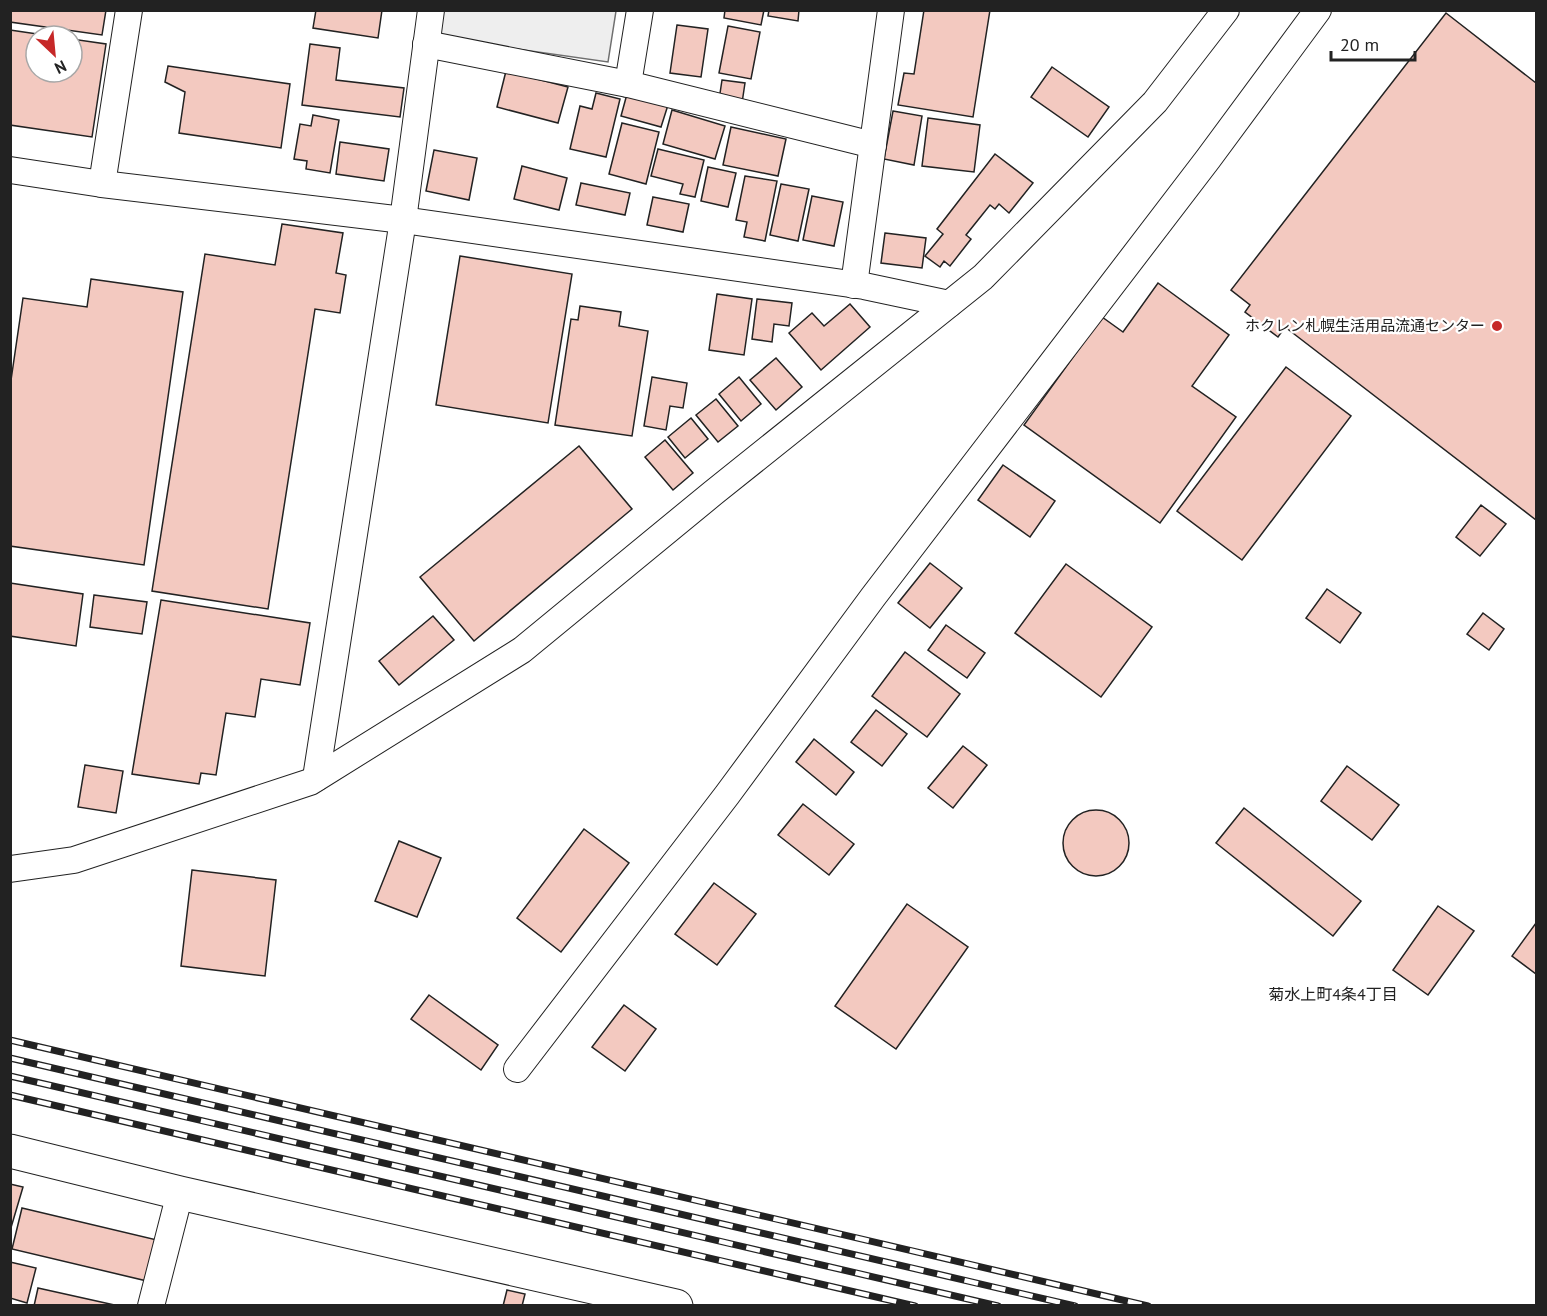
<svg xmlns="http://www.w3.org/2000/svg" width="1547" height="1316" viewBox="0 0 1547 1316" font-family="'PT Sans','Noto Sans JP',sans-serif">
  <rect width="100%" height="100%" fill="#fff"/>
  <polygon fill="#eee" stroke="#6f6f6f" stroke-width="1.5" points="443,11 616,11 608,62 439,38"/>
  <g fill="#f3c9c0" stroke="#222" stroke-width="1.5">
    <polygon points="10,10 106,10 102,35 10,22"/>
    <polygon points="316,10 382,10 378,38 313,28"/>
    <polygon points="725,10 764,10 761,25 724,18"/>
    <polygon points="769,10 799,10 798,21 768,16"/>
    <polygon points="924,10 990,10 973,117 898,105 904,73 914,74"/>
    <polygon points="1446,13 1536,83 1536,520 1285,327 1278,337 1245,312 1250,305 1231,290"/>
    <polygon points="677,25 708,29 701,77 670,73"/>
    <polygon points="728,26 760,32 751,79 719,73"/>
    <polygon points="10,30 51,36 36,36 36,72 72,72 72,39 106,44 92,137 10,125"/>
    <polygon points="310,44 340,48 336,80 404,88 400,117 302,105"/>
    <polygon points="168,66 290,84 281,148 179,133 185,92 165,82"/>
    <polygon points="1052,67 1109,107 1088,137 1031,97"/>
    <polygon points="506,71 568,87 558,123 497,107"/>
    <polygon points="722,80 745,83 742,103 719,100"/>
    <polygon points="596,93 620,99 606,157 570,149 580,106 592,109"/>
    <polygon points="627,94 668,105 661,127 621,116"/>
    <polygon points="672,110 725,126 715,159 663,144"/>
    <polygon points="893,111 922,116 914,165 884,159"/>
    <polygon points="313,115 339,120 330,173 306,169 307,161 294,159 300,124 311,126"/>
    <polygon points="928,118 980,125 974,172 922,166"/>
    <polygon points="622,123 659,132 646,184 609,174"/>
    <polygon points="731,127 786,139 778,176 723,165"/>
    <polygon points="340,142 389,149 384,181 336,174"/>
    <polygon points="658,149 704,160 695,197 680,194 683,184 651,176"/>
    <polygon points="434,150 477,158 469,200 426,191"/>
    <polygon points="995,154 1033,183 1009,213 999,204 995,209 990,205 966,235 971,239 950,266 944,261 940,267 925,256 943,234 937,229"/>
    <polygon points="522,166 567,178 559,210 514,199"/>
    <polygon points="708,167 736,173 728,207 701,201"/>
    <polygon points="745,176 777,181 765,241 744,237 747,222 736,220"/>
    <polygon points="581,183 630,193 625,215 576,205"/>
    <polygon points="781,184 809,189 798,241 770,235"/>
    <polygon points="812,196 843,202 834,246 803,240"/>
    <polygon points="653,197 689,204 683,232 647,225"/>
    <polygon points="282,224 343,233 336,273 346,275 340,313 315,309 268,609 152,591 205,254 275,265"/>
    <polygon points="885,233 926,238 922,268 881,263"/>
    <polygon points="460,256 572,274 548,423 436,405"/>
    <polygon points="91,279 183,292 144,565 10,546 10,387 23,298 87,307"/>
    <polygon points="1158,283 1229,335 1192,386 1236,417 1160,523 1024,425 1102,317 1123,332"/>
    <polygon points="717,294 752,299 744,355 709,350"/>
    <polygon points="757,299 792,303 789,326 774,324 772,342 752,339"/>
    <polygon points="850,304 870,327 821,370 789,333 812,313 824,326"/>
    <polygon points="580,306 621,312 619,326 648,331 632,436 555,425 571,319 578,320"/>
    <polygon points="776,358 802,387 776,410 750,380"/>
    <polygon points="1286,367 1351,416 1242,560 1177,511"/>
    <polygon points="652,377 687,383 683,408 670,406 666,430 644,426"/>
    <polygon points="739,377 761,404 741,421 719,394"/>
    <polygon points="716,399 738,426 718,442 696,415"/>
    <polygon points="691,418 708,439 685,458 668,437"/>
    <polygon points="665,440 693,473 673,490 645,457"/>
    <polygon points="579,446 632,509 474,641 420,577"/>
    <polygon points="1003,465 1055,501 1030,537 978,500"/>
    <polygon points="1481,505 1506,524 1480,556 1456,537"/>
    <polygon points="930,563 962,588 930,628 898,603"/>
    <polygon points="1066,564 1152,627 1101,697 1015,633"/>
    <polygon points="10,583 83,594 76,646 10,636"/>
    <polygon points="1327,589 1361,613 1340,643 1306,618"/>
    <polygon points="94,595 147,602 142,634 90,627"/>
    <polygon points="161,600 310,623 300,685 261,679 255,717 226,713 216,775 201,773 199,784 132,774"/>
    <polygon points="1483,613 1504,629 1489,650 1467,634"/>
    <polygon points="433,616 454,640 399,685 379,661"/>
    <polygon points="946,625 985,653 967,678 928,650"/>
    <polygon points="905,652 960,694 927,737 872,696"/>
    <polygon points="876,710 907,734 882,766 851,742"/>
    <polygon points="814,739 854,772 836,795 796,762"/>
    <polygon points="963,746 987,765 953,808 928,788"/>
    <polygon points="85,765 123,771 116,813 78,807"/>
    <polygon points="1347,766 1399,805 1372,840 1321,801"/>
    <polygon points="803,804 854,844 829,875 778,835"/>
    <polygon points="1244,808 1361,901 1333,936 1216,843"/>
    <circle cx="1096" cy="843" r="33"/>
    <polygon points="584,829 629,863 561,952 517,918"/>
    <polygon points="399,841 441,858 417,917 375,901"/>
    <polygon points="192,870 276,880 265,976 181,966"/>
    <polygon points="714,883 756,914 717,965 675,934"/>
    <polygon points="907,904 968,947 896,1049 835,1006"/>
    <polygon points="1438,906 1474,931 1428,995 1393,970"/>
    <polygon points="1536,923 1536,974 1512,956"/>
    <polygon points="429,995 498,1045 481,1070 411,1019"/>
    <polygon points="624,1005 656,1029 625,1071 592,1047"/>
    <polygon points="10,1184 23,1187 10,1231"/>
    <polygon points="22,1208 157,1240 147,1281 12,1249"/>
    <polygon points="10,1262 36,1268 27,1303 10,1298"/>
    <polygon points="38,1288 119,1306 34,1306"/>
    <polygon points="507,1290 525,1294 522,1306 503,1306"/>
  </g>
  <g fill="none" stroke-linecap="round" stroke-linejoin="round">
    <defs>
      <g id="street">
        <polyline points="426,44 628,84 873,145"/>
        <polyline points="628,84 640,10"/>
        <polyline points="10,170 102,184 403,220 864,286 949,304"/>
        <polyline points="102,184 129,10"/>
        <polyline points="854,285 891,10"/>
        <polyline points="316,778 403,220 431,10"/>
        <polyline points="10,869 74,860 310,782 522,650 713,493 983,277 1155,102 1226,10"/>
        <polyline points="517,1069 727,795 873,597 1208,159 1318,10"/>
        <polyline points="151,1306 180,1193"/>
      </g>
      <polyline id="secondary" points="10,1151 180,1193 676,1306"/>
    </defs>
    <use href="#street" stroke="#222" stroke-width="28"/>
    <use href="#secondary" stroke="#222" stroke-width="35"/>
    <use href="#street" stroke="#fff" stroke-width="26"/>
    <use href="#secondary" stroke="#fff" stroke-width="33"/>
    <defs>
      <g id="rail">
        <polyline points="10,1040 1148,1306"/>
        <polyline points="10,1058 1075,1306"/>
        <polyline points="10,1076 998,1306"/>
        <polyline points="10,1095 915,1306"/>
      </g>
    </defs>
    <use href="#rail" stroke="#222" stroke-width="7"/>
    <use href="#rail" stroke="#fff" stroke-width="4.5" stroke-dasharray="14" stroke-linecap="butt"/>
  </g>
  <circle fill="#c62828" stroke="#fff" stroke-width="2" cx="1497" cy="326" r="6"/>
  <g text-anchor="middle" stroke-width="4.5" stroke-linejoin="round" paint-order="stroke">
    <g font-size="15" fill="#222" stroke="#fff" text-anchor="end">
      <text x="1485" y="331">ホクレン札幌生活用品流通センター</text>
    </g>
    <g font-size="16" fill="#222" stroke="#fff">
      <text x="1333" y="1000">菊水上町4条4丁目</text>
    </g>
  </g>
  <rect width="1547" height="1316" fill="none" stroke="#222222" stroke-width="24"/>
  <g transform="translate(54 54) rotate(154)"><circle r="28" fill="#ffffff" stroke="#a7a7a7" stroke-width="1.5"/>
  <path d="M0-4.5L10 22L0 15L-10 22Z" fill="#c62828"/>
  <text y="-9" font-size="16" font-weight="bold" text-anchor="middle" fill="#222222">N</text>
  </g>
  <path d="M1331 51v9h84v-9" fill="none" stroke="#222222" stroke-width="3"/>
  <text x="1340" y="51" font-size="18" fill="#222222" stroke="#ffffff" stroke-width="4.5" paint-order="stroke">20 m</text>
</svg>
